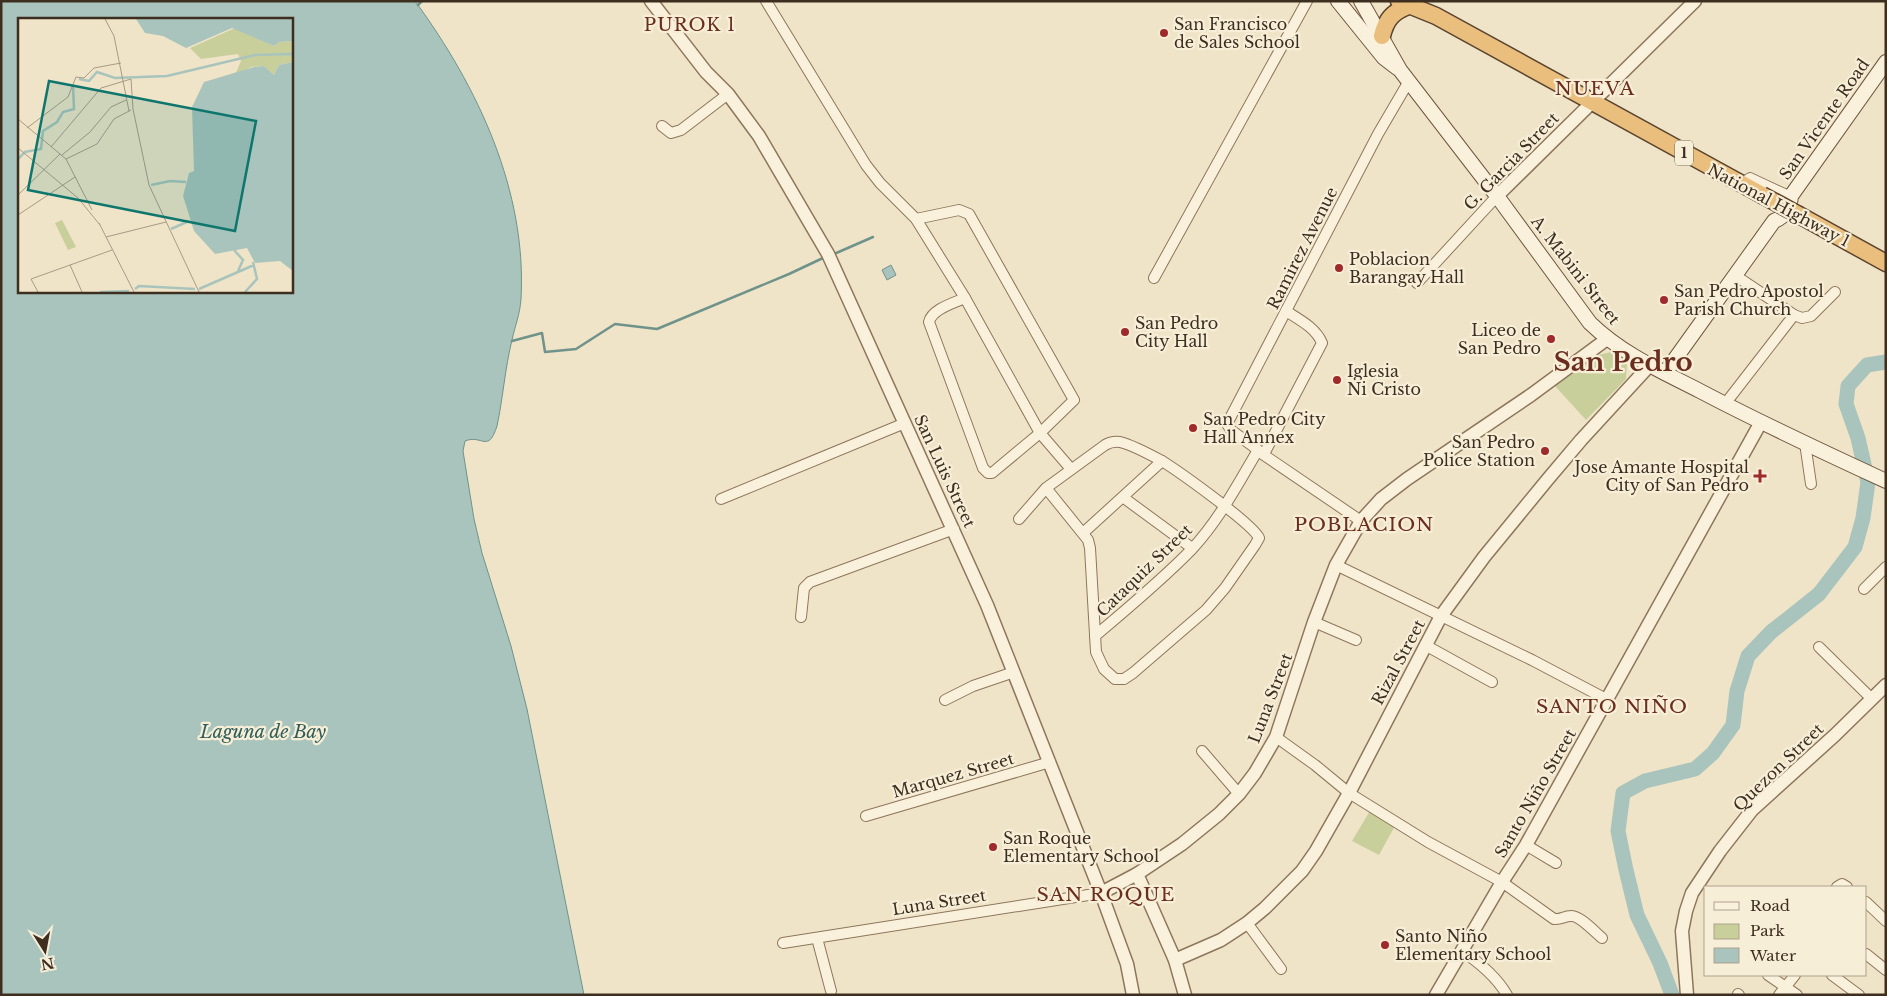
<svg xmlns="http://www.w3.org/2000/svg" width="1887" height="996" viewBox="0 0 1887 996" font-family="'Libre Baskerville',serif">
  <rect width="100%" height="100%" fill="#f0e4c8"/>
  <g fill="#c9cf9b">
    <polygon points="1611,352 1620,357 1627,365 1626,379 1586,420 1555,386 1598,355"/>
    <polygon points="1371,809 1396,824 1379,855 1352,841"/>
  </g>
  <g fill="#a9c4bc" stroke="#6f938a" fill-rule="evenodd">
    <path d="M1 1H415C478 87 527 191 521 299 520 314 515 326 512 340 505 368 503 398 497 426 488 454 482 434 465 441L463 451 474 519 482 553 511 646 527 709 584 995H1ZM19 19H291V291H19Z"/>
    <polygon points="891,265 896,275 887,280 882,270"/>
  </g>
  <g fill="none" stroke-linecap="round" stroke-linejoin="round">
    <g stroke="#6f938a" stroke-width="2.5">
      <polyline points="418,5 422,1"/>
      <polyline points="834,254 873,237"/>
      <polyline points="512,341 542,333 545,352 576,349 615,324 657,329 789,274 823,258"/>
    </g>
    <polyline stroke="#a9c4bc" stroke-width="15" points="1672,995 1660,963 1637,915 1626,870 1618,831 1623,793 1645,781 1695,769 1713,753 1733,725 1737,691 1748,656 1771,632 1819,594 1855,547 1863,518 1868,482 1858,438 1846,404 1848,386 1867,365 1886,362"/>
    <defs>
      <polyline id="pedestrian" points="1740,183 1750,177 1791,196"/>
      <g id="minor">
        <polyline points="766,1 866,165 880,183 916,219 965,298 1040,433 1071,469"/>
        <polyline points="662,126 671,133 681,130 728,94"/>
        <path d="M916 219 959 210 969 214 1074 400 1040 433 992 473H988L983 468 929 322C932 309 954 303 965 298"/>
        <polyline points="1736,276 1794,315 1802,318 1811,316 1835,292"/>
        <polyline points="1154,278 1307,1"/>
        <polyline points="1417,283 1497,196"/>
        <polyline points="1725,404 1794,315"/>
        <polyline points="1805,443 1811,484"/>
        <polyline points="1258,451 1361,521"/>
        <path d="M1264 454 1322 343C1316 328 1300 320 1286 311"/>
        <polyline points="1124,498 1192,548"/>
        <polyline points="721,499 905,423"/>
        <path d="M1019 519 1046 488 1105 445C1110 442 1114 441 1120 442 1132 445 1151 455 1162 461 1178 471 1253 524 1259 538L1255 545 1225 588 1206 610 1133 673 1124 679H1115L1104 669 1096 652 1090 548 1088 540 1046 488"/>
        <polyline points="1083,533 1162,461"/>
        <polyline points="1336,565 1532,660 1608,700"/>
        <polyline points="1864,589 1886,567"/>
        <polyline points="801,617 804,588 810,582 954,529"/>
        <polyline points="1314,622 1356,640"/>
        <path d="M1095 636C1128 608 1162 580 1192 549 1219 520 1238 484 1258 450L1231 430 1227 424 1378 134 1409 81"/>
        <polyline points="1425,645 1492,682"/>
        <polyline points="1819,647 1872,699"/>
        <polyline points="945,700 973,686 1014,672"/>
        <path d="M1276 737 1315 765 1349 793 1428 842 1502 882 1554 919C1561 920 1564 916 1571 916 1579 915 1595 932 1602 938"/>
        <polyline points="1202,751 1239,794"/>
        <polyline points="866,816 1050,762"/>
        <polyline points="1526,845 1556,863"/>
        <polyline points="1837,887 1842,884 1847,887"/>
        <polyline points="1866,902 1886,921"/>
        <polyline points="1247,923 1281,969"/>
        <polyline points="817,938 831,991"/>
        <polyline points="783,943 1101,893"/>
        <path d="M1462 951C1480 963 1496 976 1507 995"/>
        <polyline points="1866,954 1886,970"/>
        <polyline points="1768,975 1797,995"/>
        <polyline points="1832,975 1859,995"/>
        <polyline points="1738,994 1739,995"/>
        <polyline points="1779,995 1795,975"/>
      </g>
      <g id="tertiary">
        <polyline points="651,1 706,72 728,94 759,136 828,254 987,605 1101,893 1127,964 1133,995"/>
        <polyline points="1497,196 1695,1"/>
        <polyline points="1137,874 1175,960 1185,995"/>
        <polyline points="1101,893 1137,874 1182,844 1219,814 1239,794 1255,773 1276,737 1314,622 1336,565 1361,521 1381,499 1407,479 1531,395 1607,339"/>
        <polyline points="1175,960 1221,940 1247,923 1265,908 1302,871 1316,851 1349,793 1441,616 1484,557 1548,479 1581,440 1650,365"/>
        <polyline points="1436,995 1502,882 1526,845 1761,422"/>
        <polyline points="1687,995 1682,931 1686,911 1692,893 1720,851 1752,810 1835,735 1886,685"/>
      </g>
      <g id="secondary">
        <polyline points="1338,1 1384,58 1397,68"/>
        <path d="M1361 1 1400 70 1497 196 1590 323C1622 354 1661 371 1700 391 1761 423 1823 452 1886 481"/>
        <path d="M1665 373 1774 221C1786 216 1790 208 1791 196L1886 62"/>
      </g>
      <g id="trunk">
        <polyline points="1399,1 1436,16 1762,195"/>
        <path d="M1382 36C1386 19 1393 12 1408 6"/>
        <polyline points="1799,215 1886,263"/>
      </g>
    </defs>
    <use href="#pedestrian" stroke="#8d765c" stroke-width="10"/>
    <use href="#minor" stroke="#8d765c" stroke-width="12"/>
    <use href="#tertiary" stroke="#8d765c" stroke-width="15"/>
    <use href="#secondary" stroke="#6f573f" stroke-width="16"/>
    <use href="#trunk" stroke="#5b4430" stroke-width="19"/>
    <use href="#pedestrian" stroke="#faf1dc" stroke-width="8"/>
    <use href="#minor" stroke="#faf1dc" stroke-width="10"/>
    <use href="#tertiary" stroke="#faf1dc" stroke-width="12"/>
    <use href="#secondary" stroke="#faf1dc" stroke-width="14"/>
    <use href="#trunk" stroke="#eabe7c" stroke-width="16"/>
    <defs>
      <polyline id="trunk-bridge" points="1762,195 1799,215"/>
    </defs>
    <use href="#trunk-bridge" stroke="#5b4430" stroke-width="19" stroke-linecap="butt"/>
    <use href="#trunk-bridge" stroke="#eabe7c" stroke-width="16"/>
  </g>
  <g fill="#9e2a2b" stroke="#f7eed8" stroke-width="2">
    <circle cx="1164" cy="33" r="5"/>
    <circle cx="1339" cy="268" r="5"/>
    <circle cx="1664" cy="300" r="5"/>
    <circle cx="1125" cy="332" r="5"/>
    <circle cx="1551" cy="339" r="5"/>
    <circle cx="1337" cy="380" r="5"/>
    <circle cx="1193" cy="428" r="5"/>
    <circle cx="1545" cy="451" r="5"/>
    <path d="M1757.5 468.5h5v5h5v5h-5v5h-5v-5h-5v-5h5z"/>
    <circle cx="993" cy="847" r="5"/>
    <circle cx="1385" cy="945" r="5"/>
  </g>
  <g text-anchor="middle" stroke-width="4.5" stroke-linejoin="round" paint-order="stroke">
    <rect fill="#f7eed8" stroke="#756857" stroke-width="1" x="1675" y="140.5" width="18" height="25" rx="4"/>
    <g font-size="15" font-weight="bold" fill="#3d2e20">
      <text x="1684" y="158">1</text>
    </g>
    <g font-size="16" fill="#3d2e20" stroke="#f7eed8" text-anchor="start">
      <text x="1174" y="30">San Francisco<tspan x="1174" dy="18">de Sales School</tspan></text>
      <text x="1349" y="265">Poblacion<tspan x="1349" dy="18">Barangay Hall</tspan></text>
      <text x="1674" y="297">San Pedro Apostol<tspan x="1674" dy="18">Parish Church</tspan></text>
      <text x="1135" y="329">San Pedro<tspan x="1135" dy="18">City Hall</tspan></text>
      <text x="1541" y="336" text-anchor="end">Liceo de<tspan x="1541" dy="18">San Pedro</tspan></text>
      <text x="1347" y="377">Iglesia<tspan x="1347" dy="18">Ni Cristo</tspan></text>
      <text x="1203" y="425">San Pedro City<tspan x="1203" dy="18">Hall Annex</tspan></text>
      <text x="1535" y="448" text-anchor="end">San Pedro<tspan x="1535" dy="18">Police Station</tspan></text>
      <text x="1749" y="473" text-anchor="end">Jose Amante Hospital<tspan x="1749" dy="18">City of San Pedro</tspan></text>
      <text x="1003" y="844">San Roque<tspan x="1003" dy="18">Elementary School</tspan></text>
      <text x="1395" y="942">Santo Niño<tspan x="1395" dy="18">Elementary School</tspan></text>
    </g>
    <g font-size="16" fill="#3d2e20" stroke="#f7eed8">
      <text transform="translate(1824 119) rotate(-55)" y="6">San Vicente Road</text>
      <text transform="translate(1511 161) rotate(-46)" y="6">G. Garcia Street</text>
      <text transform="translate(1779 205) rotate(28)" y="6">National Highway 1</text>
      <text transform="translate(1302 248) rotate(-63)" y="6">Ramirez Avenue</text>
      <text transform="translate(1576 270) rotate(52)" y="6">A. Mabini Street</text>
      <text transform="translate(945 471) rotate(65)" y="6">San Luis Street</text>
      <text transform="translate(1144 570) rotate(-44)" y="6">Cataquiz Street</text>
      <text transform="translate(1398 662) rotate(-62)" y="6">Rizal Street</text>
      <text transform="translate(1270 698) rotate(-69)" y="6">Luna Street</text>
      <text transform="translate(1778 767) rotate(-44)" y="6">Quezon Street</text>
      <text transform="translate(953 775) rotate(-16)" y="6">Marquez Street</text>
      <text transform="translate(1535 793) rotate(-60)" y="6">Santo Niño Street</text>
      <text transform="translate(939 902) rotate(-9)" y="6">Luna Street</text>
    </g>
    <g font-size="18" letter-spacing="1" fill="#6b2e1e" stroke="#f7eed8">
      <text x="690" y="31">PUROK 1</text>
    </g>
    <g font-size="18" font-style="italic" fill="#2f5d5a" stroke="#f7eed8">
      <text x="263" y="738">Laguna de Bay</text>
    </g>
    <g font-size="19" letter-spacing="1" fill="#6b2e1e" stroke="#f7eed8">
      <text x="1595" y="95">NUEVA</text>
      <text x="1364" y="531">POBLACION</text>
      <text x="1612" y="713">SANTO NIÑO</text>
      <text x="1106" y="901">SAN ROQUE</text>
    </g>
    <g font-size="26" font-weight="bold" fill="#6b2e1e" stroke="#f7eed8">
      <text x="1623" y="371">San Pedro</text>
    </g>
  </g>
  <g transform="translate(18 18)">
    <rect width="275" height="275" fill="#f0e4c8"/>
    <path d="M217 10 256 28 261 24 275 23V44L261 47 256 57 246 48 233 49 217 57 223 43 220 36 183 41 172 30ZM44 202 58 229 50 232 37 205Z" fill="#c9cf9b"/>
    <path d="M118 1H275V23L261 24 256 28 214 10 168 30 145 18 127 15ZM275 44V253L262 243 237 245 229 230 197 236 176 213 165 178 171 155 176 153 174 89 186 64 236 49 246 48 256 57 261 47Z" fill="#a9c4bc"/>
    <path fill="none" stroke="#a9c4bc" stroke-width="2.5" d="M61 61 71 63 79 54 97 60 149 58 237 37 275 36M0 141 7 134 23 131 25 113 39 104 45 94 56 91 55 67M133 167 152 163 168 164M153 211 171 203M216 232 225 242 220 253M117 271 121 268 177 271M181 271 236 247M82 274 111 273M227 274 239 261 235 244"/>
    <path fill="none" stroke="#a89b85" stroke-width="1" d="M87 1 96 18 111 93M0 101 48 141 74 192M9 110 50 79 58 59 66 60 76 50 103 45M33 129 83 70 113 61 115 91 131 167 181 274M0 130 60 180 82 207M44 137 72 114 93 89 108 82M48 141 79 126 96 101 113 92M0 177 42 136M0 197 57 159M81 205 116 274M88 219 148 204M52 247 64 274M20 274 13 261 94 232"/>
    <path fill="#0f766e" fill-opacity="0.15" stroke="#0f766e" stroke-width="2.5" d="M31 63 238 103 217 213 10 172Z"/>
    <rect width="275" height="275" fill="none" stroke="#3d2e20" stroke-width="2.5"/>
  </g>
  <rect width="1887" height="996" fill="none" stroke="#3d2e20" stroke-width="5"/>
  <rect x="1704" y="886" width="162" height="90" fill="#f7eed8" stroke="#ada18e"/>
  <rect x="1714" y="902" width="25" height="8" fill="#faf1dc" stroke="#ada18e"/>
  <text x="1750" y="911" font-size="15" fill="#3d2e20">Road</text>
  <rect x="1714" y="924" width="25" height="15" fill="#c9cf9b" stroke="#ada18e"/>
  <text x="1750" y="936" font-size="15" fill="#3d2e20">Park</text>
  <rect x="1714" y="948" width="25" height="15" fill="#a9c4bc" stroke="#ada18e"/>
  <text x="1750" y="961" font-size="15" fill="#3d2e20">Water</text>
  <g transform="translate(45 951) rotate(169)" stroke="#f7eed8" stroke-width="4" paint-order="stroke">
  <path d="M0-4L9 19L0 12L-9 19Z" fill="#3d2e20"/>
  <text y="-8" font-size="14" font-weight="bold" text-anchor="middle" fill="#3d2e20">N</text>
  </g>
</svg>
